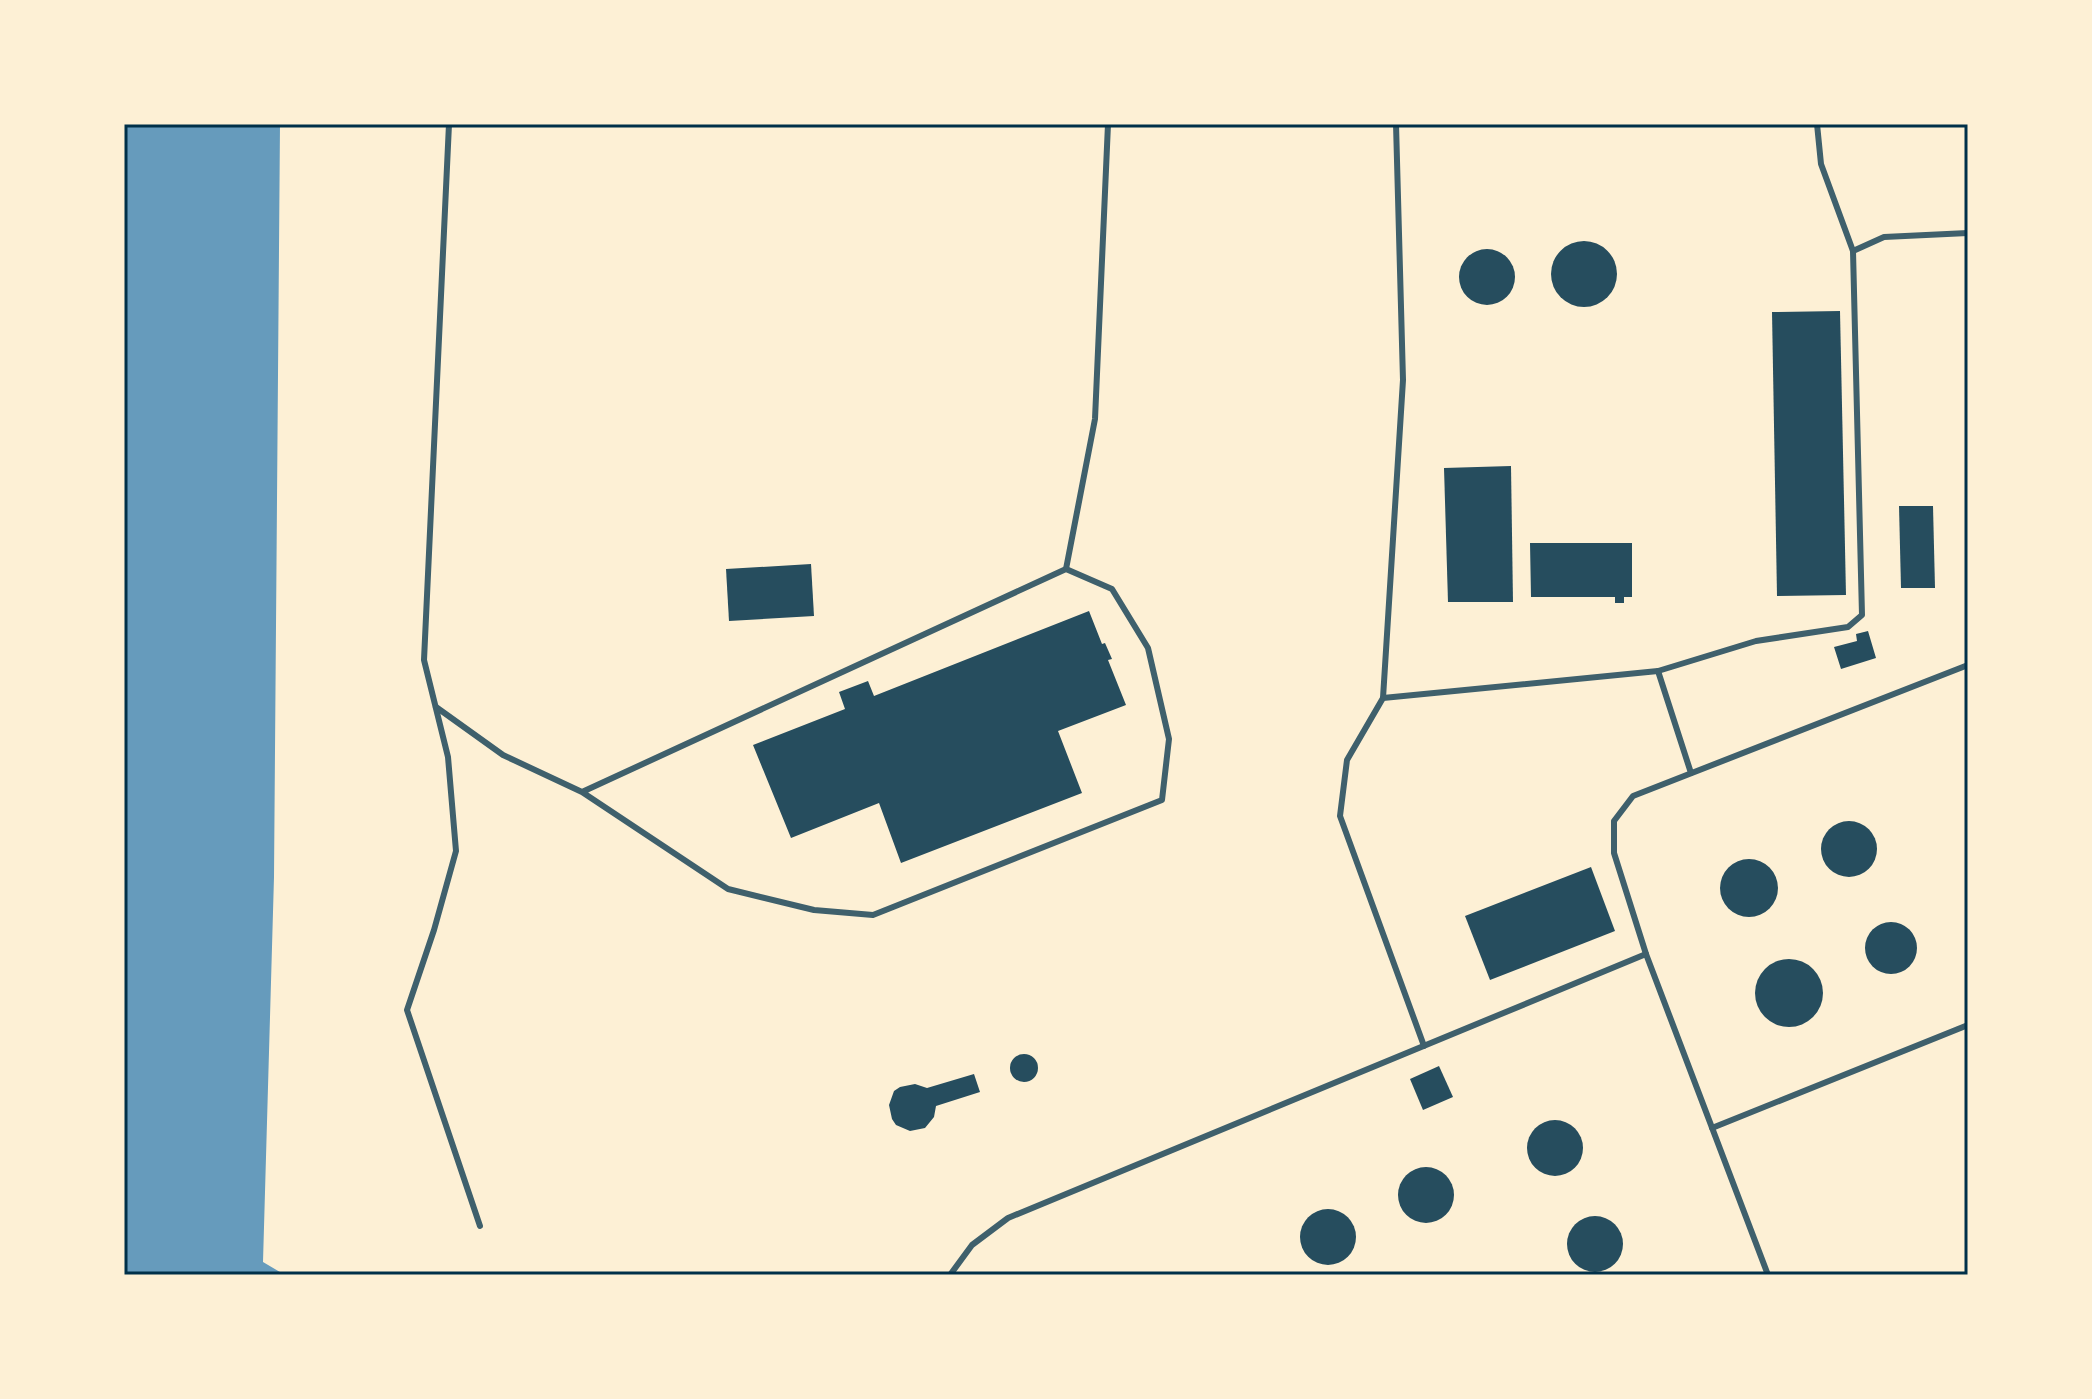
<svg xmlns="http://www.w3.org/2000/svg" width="2092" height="1399" viewBox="0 0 2092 1399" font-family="'Exo 2',sans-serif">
  <rect width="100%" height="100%" fill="#fdf0d5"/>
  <polygon fill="#669bbc" points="124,124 280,124 274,877 263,1262 285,1275 124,1275"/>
  <g fill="#264d5e">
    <circle cx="1584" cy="274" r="33"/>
    <circle cx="1487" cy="277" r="28"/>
    <polygon points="1840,311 1846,595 1777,596 1772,312"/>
    <polygon points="1511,466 1513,602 1448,602 1444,468"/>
    <polygon points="1899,506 1933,506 1935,588 1901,588"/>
    <polygon points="1530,543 1632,543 1632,597 1624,597 1624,603 1615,603 1615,597 1531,597"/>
    <polygon points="811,564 814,616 729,621 726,569"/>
    <polygon points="1089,611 1102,644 1105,643 1112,659 1108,660 1126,705 1058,731 1082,793 901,863 879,803 791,838 753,745 845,709 839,692 868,681 874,696"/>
    <polygon points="1868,631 1876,658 1841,669 1834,647 1857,641 1856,634"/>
    <circle cx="1849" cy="849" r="28"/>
    <circle cx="1749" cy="888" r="29"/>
    <polygon points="1591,867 1615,931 1490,980 1465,916"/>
    <circle cx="1891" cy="948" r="26"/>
    <circle cx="1789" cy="993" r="34"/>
    <circle cx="1024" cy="1068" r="14"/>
    <polygon points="1439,1066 1453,1097 1423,1110 1410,1079"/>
    <polygon points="974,1074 980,1092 936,1106 934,1117 925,1128 910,1131 896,1125 892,1119 889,1105 894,1091 900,1087 915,1084 927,1088"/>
    <circle cx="1555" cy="1148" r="28"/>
    <circle cx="1426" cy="1195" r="28"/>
    <circle cx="1328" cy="1237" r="28"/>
    <circle cx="1595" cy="1244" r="28"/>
  </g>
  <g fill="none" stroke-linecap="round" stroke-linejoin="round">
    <g stroke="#3f606c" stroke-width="6">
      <polyline points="449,124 424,660 448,757 456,851 434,930 407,1010 480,1226"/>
      <polyline points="1853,251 1884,237 1968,233"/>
      <polyline points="1066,569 1095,419 1108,124"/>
      <polyline points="1658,671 1756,641 1848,627 1862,615 1853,251 1821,164 1817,124"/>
      <polyline points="1383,698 1403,380 1396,124"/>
      <polyline points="436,707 503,755 582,792 1066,569 1112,589 1148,648 1169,739 1162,800 873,915 814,910 728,889 582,792"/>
      <polyline points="1646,954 1614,853 1614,821 1633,796 1968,665"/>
      <polyline points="1424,1046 1340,816 1347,760 1383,698 1658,671 1691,773"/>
      <polyline points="1712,1128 1968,1025"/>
      <polyline points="950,1275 972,1245 1008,1218 1646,954 1768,1275"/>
    </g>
  </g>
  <rect width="2092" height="1399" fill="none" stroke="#fdf0d5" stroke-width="252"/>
  <rect x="126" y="126" width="1840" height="1147" fill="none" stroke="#003049" stroke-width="3"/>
</svg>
